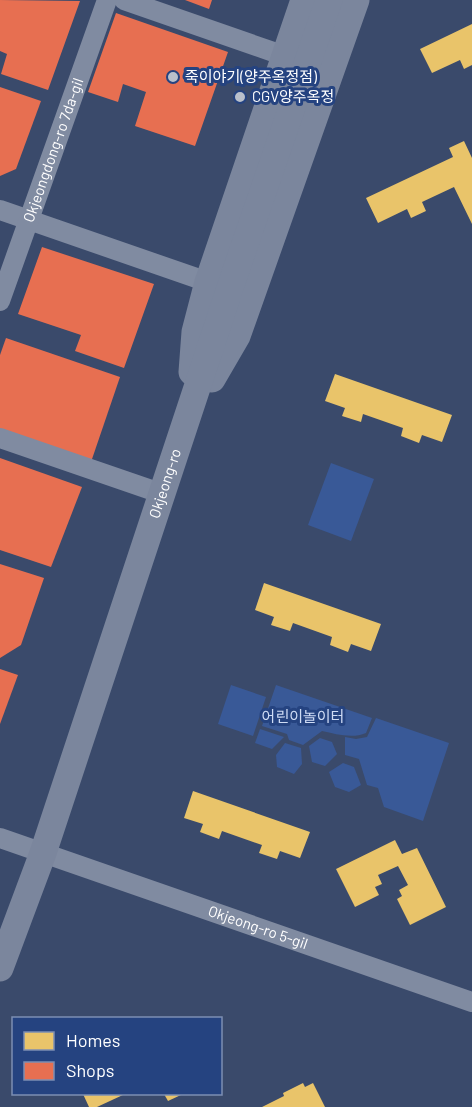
<svg xmlns="http://www.w3.org/2000/svg" width="472" height="1107" viewBox="0 0 472 1107" font-family="Barlow,'Noto Sans KR',sans-serif">
  <rect width="100%" height="100%" fill="#3a4a6b"/>
  <g fill="#395997">
    <polygon points="331,463 374,479 351,541 308,525"/>
    <polygon points="231,685 266,697 253,736 218,724"/>
    <path d="M276 685 372 718 366 733C352 739 336 734 322 731L303 745 289 740 287 734 262 726Z"/>
    <polygon points="376,718 449,743 423,821 384,807 378,788 367,785 359,759 345,755 345,737 356,739 367,737"/>
    <polygon points="260,729 284,737 272,749 255,743"/>
    <polygon points="320,738 332,742 337,754 325,766 312,762 309,746"/>
    <polygon points="285,743 301,748 302,764 294,774 277,767 276,755"/>
    <polygon points="343,763 354,767 361,785 349,792 335,787 329,772"/>
  </g>
  <g fill="#e9c46a">
    <polygon points="472,24 472,65 464,69 460,60 432,73 420,49"/>
    <polygon points="464,141 472,158 472,224 454,187 422,202 426,211 411,218 407,209 378,223 366,198 453,157 449,148"/>
    <polygon points="335,374 452,415 442,442 422,435 419,443 401,436 403,428 363,414 361,422 342,416 345,408 325,401"/>
    <polygon points="264,583 381,624 371,651 351,644 348,652 330,645 332,637 293,623 290,631 271,625 274,617 255,610"/>
    <polygon points="193,791 310,832 300,858 280,851 277,859 259,853 262,845 222,831 219,839 200,832 203,824 184,818"/>
    <polygon points="395,840 402,854 417,848 446,907 410,925 397,899 402,896 399,890 408,885 398,866 378,875 382,884 375,887 379,895 355,907 336,869"/>
    <polygon points="303,1083 305,1087 313,1083 325,1107 262,1107 284,1096 283,1093"/>
    <polygon points="83,1094 125,1094 97,1107 89,1107"/>
    <polygon points="164,1094 183,1094 168,1101"/>
  </g>
  <g fill="#e76f51">
    <polygon points="0,0 80,1 48,90 1,74 7,54 0,51"/>
    <polygon points="185,0 212,0 209,9"/>
    <polygon points="116,13 228,52 195,146 135,126 146,92 123,84 118,102 88,92"/>
    <polygon points="0,87 41,101 16,169 0,176"/>
    <polygon points="42,247 154,284 124,368 75,351 81,335 18,314"/>
    <polygon points="6,338 120,377 91,462 0,432 0,355"/>
    <polygon points="0,458 82,487 51,567 0,550"/>
    <polygon points="0,564 44,578 21,645 0,658"/>
    <polygon points="0,669 18,675 0,724"/>
  </g>
  <g fill="none" stroke-linecap="round" stroke-linejoin="round">
    <g stroke="#808ba1" stroke-width="20">
      <polyline points="124,0 285,56"/>
      <polyline points="0,210 208,282"/>
      <path id="s1" d="M0 301 107 0"/>
      <polyline points="0,438 163,494"/>
      <path id="s2" d="M0 838 472 1002"/>
    </g>
    <g stroke="#7b869d" stroke-width="27">
      <polyline points="192,372 195,332 208,282 304,0"/>
      <polyline points="212,379 237,336 356,0"/>
      <path id="s3" d="M0 968 43 853 235 273 329 0"/>
    </g>
  </g>
  <g fill="#bac0cb" stroke="#254380" stroke-width="2">
    <circle cx="173" cy="77" r="6"/>
    <circle cx="240" cy="97" r="6"/>
  </g>
  <g text-anchor="middle" stroke-width="6" stroke-linejoin="round" paint-order="stroke">
    <g font-size="15" fill="#fff" stroke="#254380" text-anchor="start">
      <text x="185" y="82">죽이야기(양주옥정점)</text>
      <text x="252" y="102">CGV양주옥정</text>
    </g>
    <g font-size="15" fill="#fff" stroke="#254380">
      <text dy="5" stroke="none"><textPath href="#s1" startOffset="160">Okjeongdong-ro 7da-gil</textPath></text>
      <text dy="5" stroke="none"><textPath href="#s3" startOffset="512">Okjeong-ro</textPath></text>
      <text dy="5" stroke="none"><textPath href="#s2" startOffset="273">Okjeong-ro 5-gil</textPath></text>
    </g>
    <g font-size="15" fill="#cfdcf5" stroke="#254380">
      <text x="303" y="722">어린이놀이터</text>
    </g>
  </g>
  <rect x="12" y="1017" width="210" height="78" fill="#254380" stroke="#7c8eb3" stroke-width="1.5"/>
  <rect x="24" y="1032" width="30" height="18" fill="#e9c46a" stroke="#7c8eb3" stroke-width="1.5"/>
  <text x="66" y="1047" font-size="18" fill="#ffffff">Homes</text>
  <rect x="24" y="1062" width="30" height="18" fill="#e76f51" stroke="#7c8eb3" stroke-width="1.5"/>
  <text x="66" y="1077" font-size="18" fill="#ffffff">Shops</text>
</svg>
